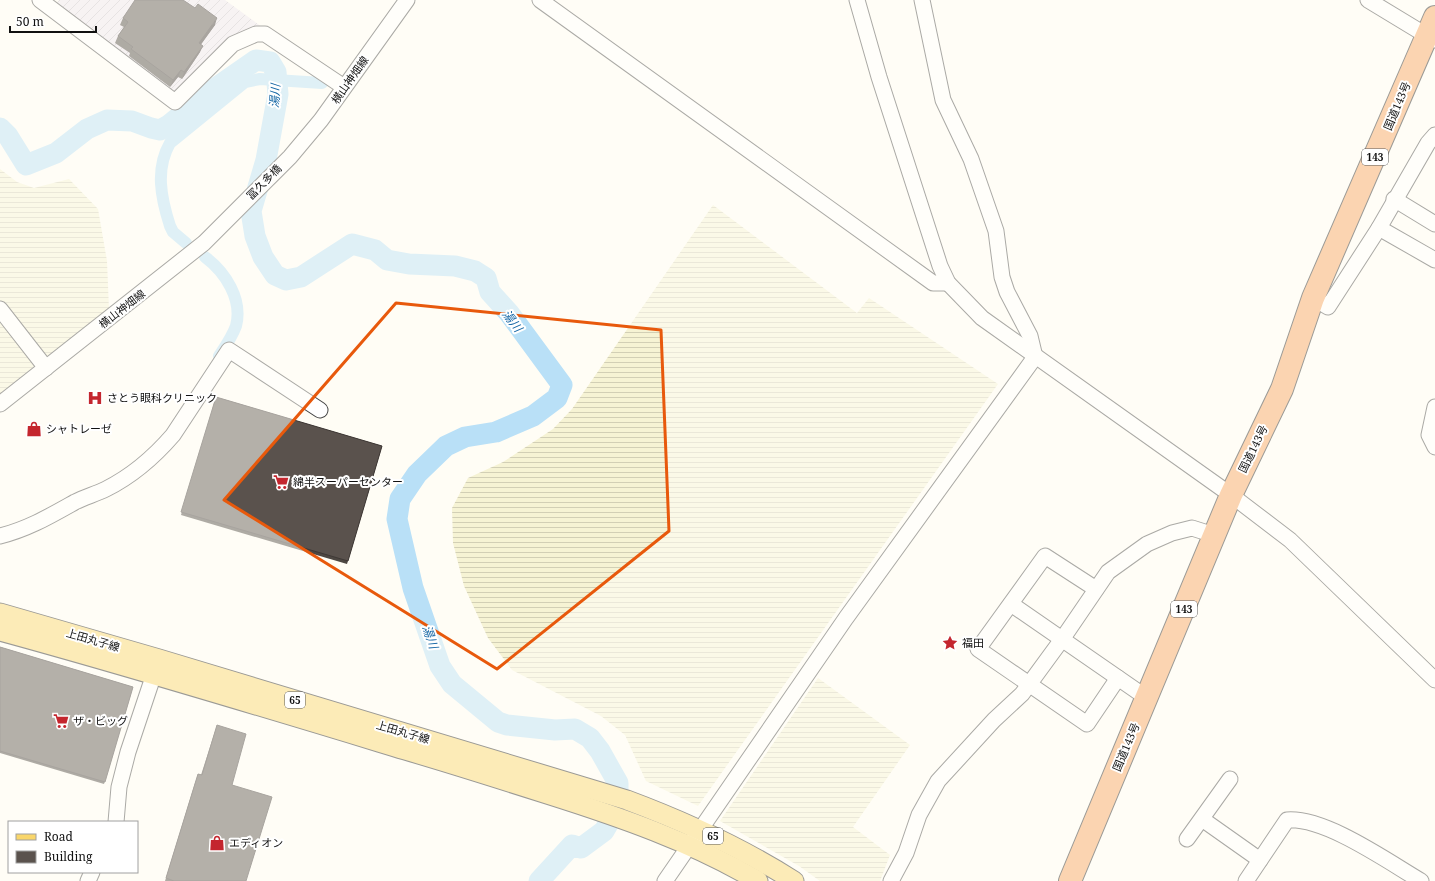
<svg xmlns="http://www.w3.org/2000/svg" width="1435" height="881" viewBox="0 0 1435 881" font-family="'Noto Serif','Noto Sans JP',serif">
  <defs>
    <pattern id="industrial-furrows" width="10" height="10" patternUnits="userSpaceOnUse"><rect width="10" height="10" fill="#eee6ef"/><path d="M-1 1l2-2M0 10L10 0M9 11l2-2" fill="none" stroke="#cbc4cc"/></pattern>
    <pattern id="farmland-rules" width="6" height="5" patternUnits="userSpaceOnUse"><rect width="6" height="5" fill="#f6f3d4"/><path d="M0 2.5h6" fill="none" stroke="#d2cfb5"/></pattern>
  </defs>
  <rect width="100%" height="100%" fill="#fffdf5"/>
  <polygon fill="url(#industrial-furrows)" points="59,0 225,0 262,27 180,90 166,93 54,7"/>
  <g fill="url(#farmland-rules)">
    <polygon points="0,169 17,182 34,188 69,179 98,209 107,261 109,310 49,357 41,355 0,304"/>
    <polygon points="713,205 857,313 869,298 998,384 698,806 646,781 625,735 601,716 512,670 488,638 464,586 453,543 452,508 468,478 503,462 553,429 572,409"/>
    <polygon points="0,313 36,365 0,394"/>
    <polygon points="818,678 910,745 853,827 890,855 880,881 820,881 799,866 720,821"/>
  </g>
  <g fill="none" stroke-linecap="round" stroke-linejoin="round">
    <g stroke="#b9e0f7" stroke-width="12">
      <path d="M186 243 173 232 170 226C161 198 155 169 170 143L245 82 260 79 322 83"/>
      <path d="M205 257C225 272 243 299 236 326 232 337 225 347 219 356"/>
    </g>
    <polyline stroke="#b9e0f7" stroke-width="21" points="0,128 8,136 26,165 56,153 87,129 107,120 132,121 151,128 160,130 169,125 207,94 256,60 270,62 276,72 278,94 266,160 251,211 255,236 263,257 275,275 286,280 301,277 352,244 375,250 387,260 409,264 455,266 475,271 486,278 490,292 509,313 562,385 557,398 533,416 496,432 465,437 446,446 417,474 400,499 397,519 413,588 440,666 452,684 498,722 507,725 555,730 575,729 590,738 600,751 618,783 618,807 604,831 581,848 572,845 539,881"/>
    <defs>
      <g id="minor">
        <polyline points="40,0 175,102 233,44 256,34 265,34 344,87"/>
        <polyline points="540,0 933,283 948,283"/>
        <polyline points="857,0 879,77 940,266 948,283 982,318 1231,495 1290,540 1435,680"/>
        <polyline points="1368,0 1434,40"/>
        <polyline points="1394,199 1435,224"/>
        <polyline points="1379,228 1435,260"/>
        <polyline points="1313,298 1328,307 1379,228 1428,143 1435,135"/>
        <polyline points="0,309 46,368"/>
        <polyline points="0,404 204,243 290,157 321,120 407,0"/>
        <polyline points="1435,407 1429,435 1435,447"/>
        <path d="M0 536C28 529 50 516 75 502 85 497 96 494 106 489 132 476 154 457 173 435L229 350 320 410"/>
        <polyline points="1096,589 1045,556 978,649 1087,724 1118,678"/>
        <polyline points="1011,604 1147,698"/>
        <polyline points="1202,819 1260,860"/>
        <polyline points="116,822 119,787 128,752 157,665"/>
        <polyline points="1187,839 1230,779"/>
        <polyline points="88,881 92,872"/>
        <polyline points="665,881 846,618 1035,357 1030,336 1007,292 1002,277 996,231 971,159 943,100 922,0"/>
        <polyline points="891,881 906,853 919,815 938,781 994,720 1022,694 1063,638 1108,572 1147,544 1172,533 1192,528 1214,535"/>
        <path d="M1246 881 1287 820C1325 817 1387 861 1421 881"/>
      </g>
      <g id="major">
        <path d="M0 613 159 659 627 800C686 822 742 848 794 881"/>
        <path d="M0 631C136 668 270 709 405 750 453 764 500 779 547 794 620 817 692 842 758 881"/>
      </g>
      <polyline id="highway" points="1070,881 1231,495 1282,389 1313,298 1435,17"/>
    </defs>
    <use href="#minor" stroke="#444" stroke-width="17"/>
    <use href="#major" stroke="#222" stroke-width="21"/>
    <use href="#highway" stroke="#222" stroke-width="24"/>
    <use href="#minor" stroke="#fff" stroke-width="15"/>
    <use href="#major" stroke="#f9d66b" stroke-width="19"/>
    <use href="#highway" stroke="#f5a25d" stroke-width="22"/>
  </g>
  <g fill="#4d4742">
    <polygon points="123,18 215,25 201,44 200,52 182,79 178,77 170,87 129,56 130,53 115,43 118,36 124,27 120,25"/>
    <polygon points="216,397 382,446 347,564 181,515"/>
    <polygon points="0,647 133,687 104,784 0,753"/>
    <polygon points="217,725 232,785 246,881 165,881 195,783 198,774 201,775"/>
  </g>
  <g fill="#3f3936">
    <polygon points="217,18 215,25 197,50 199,43"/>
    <polygon points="203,46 200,52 182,79 184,72"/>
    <polygon points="181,70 178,77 170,87 173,80"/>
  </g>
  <g fill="#5a524d" stroke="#3f3936">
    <polygon points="135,0 183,0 195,8 198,4 217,18 199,43 203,46 184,72 181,70 173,80 131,49 133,47 118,36 128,22 123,18"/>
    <polygon points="216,397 382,446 348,561 181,512"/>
    <polygon points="0,647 133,687 105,782 0,751"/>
    <polygon points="217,725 246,734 232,785 272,797 246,881 174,881 166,878 198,774 202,775"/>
  </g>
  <path d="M0 0H1435V881H0ZM396 303 661 330 669 531 497 669 224 500Z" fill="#fffdf5" fill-opacity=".55" fill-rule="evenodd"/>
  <path fill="none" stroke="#e8590c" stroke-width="3" stroke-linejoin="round" d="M396 303 661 330 669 531 497 669 224 500Z"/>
  <defs>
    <symbol id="hospital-bare" viewBox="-9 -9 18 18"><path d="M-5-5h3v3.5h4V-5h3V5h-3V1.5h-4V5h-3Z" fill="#c4262e" stroke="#fff" stroke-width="2.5" paint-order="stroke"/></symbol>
    <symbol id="shop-bare" viewBox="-9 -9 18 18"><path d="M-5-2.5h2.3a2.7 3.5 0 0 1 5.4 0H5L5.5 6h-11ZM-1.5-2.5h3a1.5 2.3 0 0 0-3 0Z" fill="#c4262e" stroke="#fff" stroke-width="2.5" paint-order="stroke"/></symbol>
    <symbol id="supermarket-bare" viewBox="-9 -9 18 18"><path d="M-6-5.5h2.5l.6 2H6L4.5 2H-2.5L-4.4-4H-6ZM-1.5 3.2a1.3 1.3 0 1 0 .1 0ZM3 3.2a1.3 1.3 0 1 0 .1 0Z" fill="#c4262e" stroke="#fff" stroke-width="2.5" paint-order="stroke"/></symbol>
    <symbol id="sight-bare" viewBox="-9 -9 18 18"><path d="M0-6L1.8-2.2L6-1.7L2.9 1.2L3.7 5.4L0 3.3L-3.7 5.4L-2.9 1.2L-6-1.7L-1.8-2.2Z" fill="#c4262e" stroke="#fff" stroke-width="2.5" paint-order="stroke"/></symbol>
  </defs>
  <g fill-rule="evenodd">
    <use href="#hospital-bare" x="84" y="387" width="22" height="22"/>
    <use href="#shop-bare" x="23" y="418" width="22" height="22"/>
    <use href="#supermarket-bare" x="270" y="471" width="22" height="22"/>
    <use href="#sight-bare" x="939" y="632" width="22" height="22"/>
    <use href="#supermarket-bare" x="50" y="710" width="22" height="22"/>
    <use href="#shop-bare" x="206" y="832" width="22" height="22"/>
  </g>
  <g text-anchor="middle" stroke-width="4" stroke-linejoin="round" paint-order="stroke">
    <g fill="#fff" stroke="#585858" stroke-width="1">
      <rect x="1362" y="149" width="26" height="16" rx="3"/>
      <rect x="1171" y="601" width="26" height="16" rx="3"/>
      <rect x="285" y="692" width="20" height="16" rx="3"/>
      <rect x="703" y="828" width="20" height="16" rx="3"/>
    </g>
    <g font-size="10" font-weight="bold" fill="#111">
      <text x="1375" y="161">143</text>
      <text x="1184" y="613">143</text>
      <text x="295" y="704">65</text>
      <text x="713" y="840">65</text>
    </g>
    <g font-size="11" fill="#111" stroke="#fff">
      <text transform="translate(350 80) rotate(-55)" y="4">横山神畑線</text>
      <text transform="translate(1397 106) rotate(-67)" y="4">国道143号</text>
      <text transform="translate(264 182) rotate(-45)" y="4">冨久多橋</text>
      <text transform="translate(122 309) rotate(-38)" y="4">横山神畑線</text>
      <text transform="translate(1253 449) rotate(-64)" y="4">国道143号</text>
      <text transform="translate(93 640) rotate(16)" y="4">上田丸子線</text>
      <text transform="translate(403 732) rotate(16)" y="4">上田丸子線</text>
      <text transform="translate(1126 747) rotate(-67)" y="4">国道143号</text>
    </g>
    <g font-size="11" fill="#111" stroke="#fff" text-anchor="start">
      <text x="107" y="402">さとう眼科クリニック</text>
      <text x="46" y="433">シャトレーゼ</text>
      <text x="293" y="486">綿半スーパーセンター</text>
      <text x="962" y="647">福田</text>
      <text x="73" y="725">ザ・ビッグ</text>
      <text x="229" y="847">エディオン</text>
    </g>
    <g font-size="12" font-style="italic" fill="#1768a6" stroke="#fff">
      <text transform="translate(275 96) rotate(-86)" y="4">湯川</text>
      <text transform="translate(512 321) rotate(52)" y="4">湯川</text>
      <text transform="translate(430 637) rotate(71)" y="4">湯川</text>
    </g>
  </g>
  <rect x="8" y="821" width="130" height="52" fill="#ffffff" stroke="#a0a0a0"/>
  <rect x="16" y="834" width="20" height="6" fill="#f9d66b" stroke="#a0a0a0"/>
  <text x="44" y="841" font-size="12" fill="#111111">Road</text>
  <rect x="16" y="851" width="20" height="12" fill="#5a524d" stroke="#a0a0a0"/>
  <text x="44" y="861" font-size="12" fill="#111111">Building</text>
  <path d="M10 26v6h86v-6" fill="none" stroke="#111111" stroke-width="2"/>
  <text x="16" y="26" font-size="12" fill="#111111" stroke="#ffffff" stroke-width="3" paint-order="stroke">50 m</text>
</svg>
